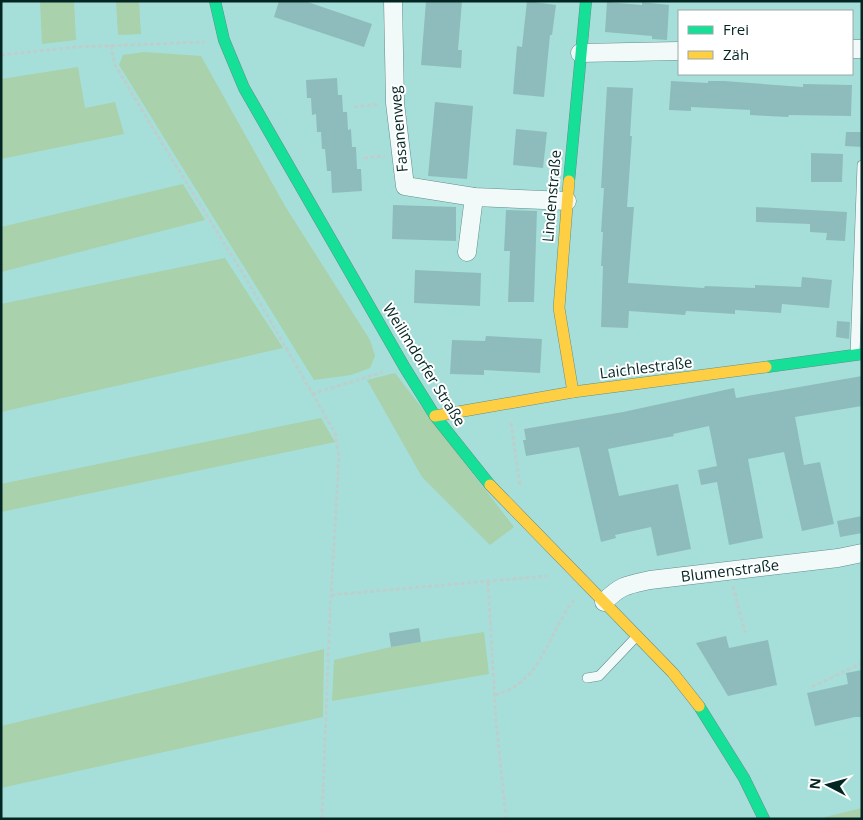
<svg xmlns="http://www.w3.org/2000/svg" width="863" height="820" viewBox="0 0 863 820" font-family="'Open Sans',sans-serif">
  <rect width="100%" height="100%" fill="#a6dfd9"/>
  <g fill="#a9d1ab">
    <polygon points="40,1 74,1 76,40 42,44"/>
    <polygon points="116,1 139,1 141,34 118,35"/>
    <polygon points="144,52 201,56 285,206 370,340 375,356 370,368 351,375 314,380 119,65 123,55"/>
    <polygon points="78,67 85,108 115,102 124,134 1,159 1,79"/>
    <polygon points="183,184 205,220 1,272 1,227"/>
    <polygon points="225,258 283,348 1,412 1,304"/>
    <polygon points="395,373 514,527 490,545 422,477 367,380"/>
    <polygon points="321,418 335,442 1,512 1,484"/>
    <polygon points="484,632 489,674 332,701 334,660 391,647"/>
    <polygon points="324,649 323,717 1,788 1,726"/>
    <polygon points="862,808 862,819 817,819"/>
  </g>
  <g fill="#8ebcbc">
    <polygon points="279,1 305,1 372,24 364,47 274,17"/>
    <polygon points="426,1 462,1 458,50 462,50 461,68 421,65"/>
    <polygon points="527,1 556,5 552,35 550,35 544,97 513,94 517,46 522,47"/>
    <polygon points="607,2 642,5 642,2 669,5 667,40 652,39 652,36 605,32"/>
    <polygon points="337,78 338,95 342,95 343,112 347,112 348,130 351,129 352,147 356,147 357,169 361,169 362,191 332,193 331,171 327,171 325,149 322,149 321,132 317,132 316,114 312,115 311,98 307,98 306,80"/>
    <polygon points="671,81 708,83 708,81 724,81 803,87 803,84 852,85 851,116 789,115 788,117 750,115 750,110 691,107 691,111 669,110"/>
    <polygon points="607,87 633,88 630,136 632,136 627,207 634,207 628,283 704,288 705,286 755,288 755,285 801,287 802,277 832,280 829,308 782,304 781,313 735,310 735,314 686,311 685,315 629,311 628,328 601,327 603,266 601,266 603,232 601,232 604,188 601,188"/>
    <polygon points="435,102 473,106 467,179 428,176"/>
    <polygon points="516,129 547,132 543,168 513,165"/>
    <polygon points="846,132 862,132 862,147 845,146"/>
    <polygon points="811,153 843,154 842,182 811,182"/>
    <polygon points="393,205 456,207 456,241 392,239"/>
    <polygon points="756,207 847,212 845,241 826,240 827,233 810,232 810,224 756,222"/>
    <polygon points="506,210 537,211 534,302 508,302 510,251 504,251"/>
    <polygon points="415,270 481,273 480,306 414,303"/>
    <polygon points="837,321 850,322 849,339 836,337"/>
    <polygon points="486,336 542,339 540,373 484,370 484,375 450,374 452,340 485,341"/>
    <polygon points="862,376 862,406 795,417 804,465 820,462 834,524 802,531 784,452 748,459 763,538 729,545 717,482 701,485 698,470 717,466 709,426 673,434 674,436 608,449 619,496 678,484 691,549 657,556 651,527 615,535 616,538 601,542 579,447 526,456 523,440 526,440 524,429 623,412 734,388 736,398"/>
    <polygon points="862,516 862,533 840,537 837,521"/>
    <polygon points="419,628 421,642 391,647 389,633"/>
    <polygon points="726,636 729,648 768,640 777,685 728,696 696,643"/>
    <polygon points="862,670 862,717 855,717 815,726 807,693 848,684 846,673"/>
  </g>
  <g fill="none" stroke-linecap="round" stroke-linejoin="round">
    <defs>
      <g id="lane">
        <polyline points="855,354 862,165"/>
        <polyline points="587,678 599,676 637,636"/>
      </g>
      <g id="street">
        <polyline points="393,1 395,103 405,186 474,197 567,201"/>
        <polyline points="852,49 862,49"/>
        <polyline points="580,53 679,51"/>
        <polyline points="467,252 474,197"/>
        <path d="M604 602C621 585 627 585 650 580L838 558 862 553"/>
      </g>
      <g id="fast">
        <polyline points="215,1 224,40 244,88 405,368 435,416 490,485"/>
        <polyline points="569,181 586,1"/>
        <polyline points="766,367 862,354"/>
        <polyline points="699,706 744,778 764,819"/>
      </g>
      <g id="slow">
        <polyline points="569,181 559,308 573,392"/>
        <polyline points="435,416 573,392 766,367"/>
        <polyline points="490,485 673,673 699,706"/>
      </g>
    </defs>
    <use href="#lane" stroke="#628e8a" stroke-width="10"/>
    <use href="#street" stroke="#628e8a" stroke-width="19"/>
    <use href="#fast" stroke="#628e8a" stroke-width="12"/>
    <use href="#slow" stroke="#628e8a" stroke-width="12"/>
    <g stroke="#bdcfcd" stroke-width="3" stroke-dasharray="4 2.5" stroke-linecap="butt">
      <polyline points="111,45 114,63 149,122 248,282 335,433 339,457 330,612 322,819"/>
      <polyline points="1,55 76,47 205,42"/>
      <polyline points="354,107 379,104"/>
      <polyline points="364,158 385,156"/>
      <polyline points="312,394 383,372"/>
      <polyline points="511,423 520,486"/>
      <polyline points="488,582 496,720 506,819"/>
      <polyline points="733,586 745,633"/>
      <polyline points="331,595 547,576"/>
      <polyline points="812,687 862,663"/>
      <path d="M495 695C502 692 511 690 517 685 546 664 552 627 574 600"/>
    </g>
    <use href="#lane" stroke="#f2faf9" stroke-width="9"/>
    <use href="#street" stroke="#f2faf9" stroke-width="18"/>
    <use href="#fast" stroke="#16e098" stroke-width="11"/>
    <use href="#slow" stroke="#ffcf43" stroke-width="11"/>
  </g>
  <g text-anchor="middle" stroke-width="4" stroke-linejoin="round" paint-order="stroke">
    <g font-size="15" fill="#032623" stroke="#fff">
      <text transform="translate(399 129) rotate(-95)" y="5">Fasanenweg</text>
      <text transform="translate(552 196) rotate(-85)" y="5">Lindenstraße</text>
      <text transform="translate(424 365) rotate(58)" y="5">Weilimdorfer Straße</text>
      <text transform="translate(646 368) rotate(-7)" y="5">Laichlestraße</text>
      <text transform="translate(730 571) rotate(-7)" y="5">Blumenstraße</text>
    </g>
  </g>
  <rect width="863" height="820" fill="none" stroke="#032623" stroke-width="5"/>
  <rect x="678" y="10" width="175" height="65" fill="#ffffff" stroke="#9aa8a7"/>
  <rect x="688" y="26" width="25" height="8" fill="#16e098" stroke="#9aa8a7"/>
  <text x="723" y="35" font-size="15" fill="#032623">Frei</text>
  <rect x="688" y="51" width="25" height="8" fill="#ffcf43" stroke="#9aa8a7"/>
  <text x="723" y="60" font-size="15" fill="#032623">Zäh</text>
  <g transform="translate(828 785) rotate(276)" stroke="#ffffff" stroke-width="4" paint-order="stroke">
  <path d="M0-4L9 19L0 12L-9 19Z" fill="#032623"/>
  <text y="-8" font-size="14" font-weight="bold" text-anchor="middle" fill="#032623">N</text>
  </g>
</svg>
